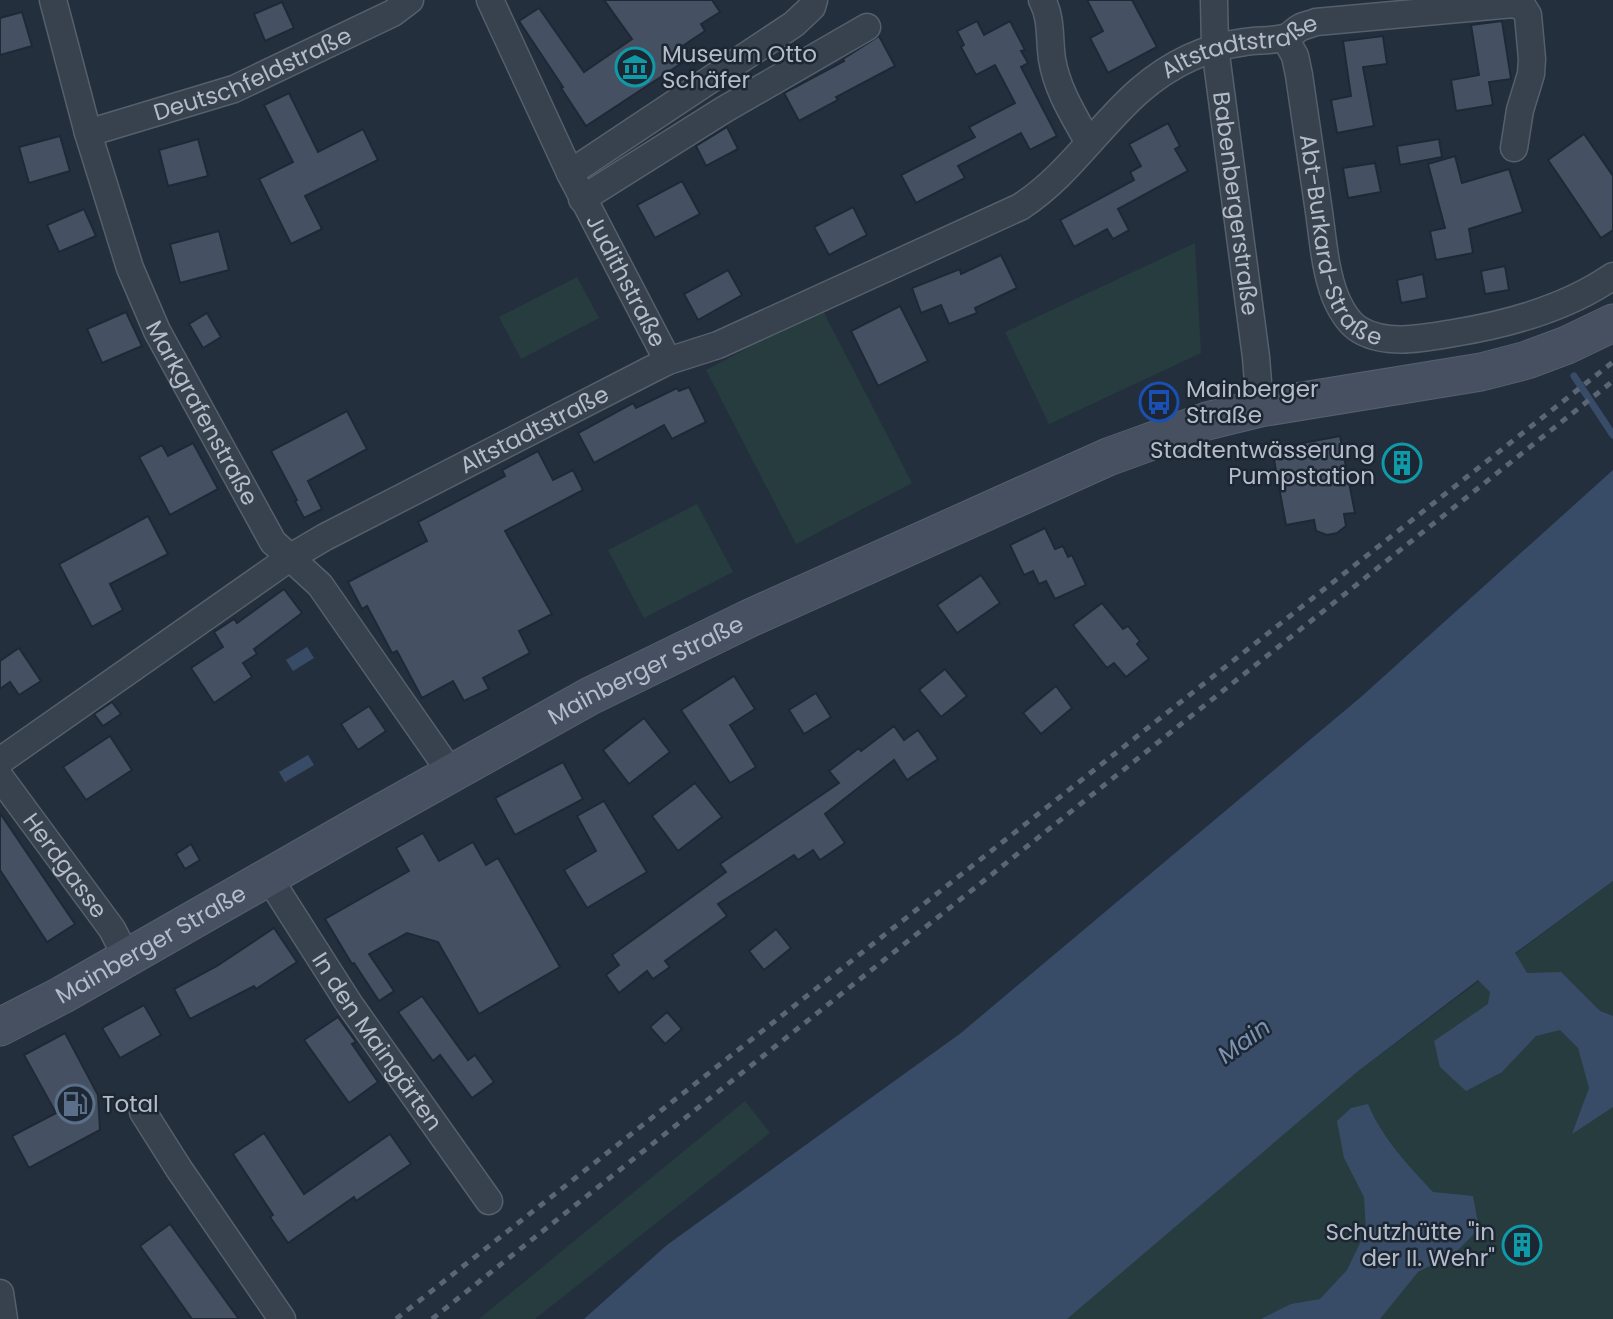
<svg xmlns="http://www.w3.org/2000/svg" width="1613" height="1319" viewBox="0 0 1613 1319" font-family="Poppins,sans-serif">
  <rect width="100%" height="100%" fill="#242f3e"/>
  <g fill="#263c3f">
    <polygon points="1195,243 1201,353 1049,424 1005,332"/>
    <polygon points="577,277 599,318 521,359 499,317"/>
    <polygon points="822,309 912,483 796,544 706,370"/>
    <polygon points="697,504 733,572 644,618 608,550"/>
    <polygon points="1613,881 1613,1319 1064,1319 1357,1072"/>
    <polygon points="745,1101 770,1133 535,1319 479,1319"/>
  </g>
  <g fill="#394c67">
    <polygon points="1613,470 1613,881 1515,953 1527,973 1561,972 1600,1011 1613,1016 1613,1107 1572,1134 1589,1088 1578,1048 1560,1030 1536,1036 1502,1072 1466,1091 1440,1067 1434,1041 1488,1004 1490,992 1478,980 1357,1072 1067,1319 584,1319 667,1245 961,1033 1361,697"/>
    <polygon points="307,647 314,658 293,671 286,660"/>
    <polygon points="308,755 314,765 285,782 279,772"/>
    <path d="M1368 1104C1382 1138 1408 1165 1433 1192L1473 1196 1479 1229 1455 1253 1418 1272 1380 1319H1261L1291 1304 1320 1299 1347 1270 1366 1231 1364 1197 1344 1158 1337 1121 1351 1108Z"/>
  </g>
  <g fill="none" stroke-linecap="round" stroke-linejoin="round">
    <polyline stroke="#394c67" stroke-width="7" points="1574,376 1613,435"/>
  </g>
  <g fill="#455162" stroke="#1f2835" stroke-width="2">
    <polygon points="604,0 712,0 720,12 701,24 705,31 678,49 685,61 586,126 561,88 563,87 519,21 539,8 584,72 632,39"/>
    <polygon points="1087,0 1132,0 1157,47 1108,73 1090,38 1103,31"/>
    <polygon points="282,2 294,28 265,41 254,14"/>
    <polygon points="22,12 32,46 0,55 0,18"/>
    <polygon points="977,21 984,35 1010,21 1025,50 1021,51 1028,63 1021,67 1057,136 1030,150 1021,133 958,166 965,178 916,203 901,175 975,137 969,127 1015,103 995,65 976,75 961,47 964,45 957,31"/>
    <polygon points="1502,21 1511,79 1489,82 1493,105 1456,111 1451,80 1479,75 1471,25"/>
    <polygon points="879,36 895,66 836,97 838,100 799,121 784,93 844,61 843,59"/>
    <polygon points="1383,36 1387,64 1363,67 1374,126 1337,133 1331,100 1351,96 1343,41"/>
    <polygon points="289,93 318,152 363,129 378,160 305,196 322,229 291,244 259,179 293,162 264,105"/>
    <polygon points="1168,123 1180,146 1175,149 1188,171 1118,209 1129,230 1113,239 1107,229 1074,247 1060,220 1134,180 1130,172 1141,166 1129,144"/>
    <polygon points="727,127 738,149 706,166 696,146"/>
    <polygon points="1584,134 1613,176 1613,230 1601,238 1548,160"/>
    <polygon points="60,136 70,171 29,183 19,147"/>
    <polygon points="198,139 208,176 168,186 159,150"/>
    <polygon points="1439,139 1442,157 1400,165 1397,146"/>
    <polygon points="1455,156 1462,183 1509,169 1523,212 1469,229 1473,253 1436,260 1430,231 1445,228 1428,164"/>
    <polygon points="1375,163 1381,192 1348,198 1343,168"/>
    <polygon points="682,181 700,214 655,238 637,205"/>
    <polygon points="853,207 867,235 829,255 814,227"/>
    <polygon points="84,209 96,236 59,252 47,225"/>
    <polygon points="219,231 229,270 180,283 170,244"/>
    <polygon points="1001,255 1017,288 975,308 977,313 949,324 941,305 921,313 912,288 960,269 961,274"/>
    <polygon points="1505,266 1509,290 1485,294 1481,271"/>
    <polygon points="728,270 742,295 698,320 684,294"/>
    <polygon points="1423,274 1427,298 1401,303 1397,280"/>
    <polygon points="900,306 928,361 878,386 851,331"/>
    <polygon points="126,312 142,346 102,363 87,329"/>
    <polygon points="207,313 221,337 203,348 189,324"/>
    <polygon points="689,387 706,422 672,439 664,425 594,463 578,433 633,403 636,408 677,388 679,391"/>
    <polygon points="347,411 367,449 308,481 322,509 304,518 295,501 297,500 271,451"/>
    <polygon points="1340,436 1355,513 1344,514 1346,526 1337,533 1327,535 1316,531 1314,520 1286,525 1272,449"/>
    <polygon points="193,443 218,489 170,515 139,457 162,445 168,456"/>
    <polygon points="1416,448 1421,472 1388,478 1384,454"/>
    <polygon points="538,451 553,480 573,470 583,490 505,531 552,614 519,631 530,653 483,678 489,689 464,701 453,681 422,698 397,651 392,653 367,606 362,609 348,582 427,541 418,522 505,476 502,470"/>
    <polygon points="148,516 168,554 110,584 123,610 92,627 59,564"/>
    <polygon points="1045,528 1055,549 1063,546 1068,557 1072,555 1086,585 1055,599 1046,581 1039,584 1033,571 1024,575 1010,545"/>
    <polygon points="981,575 1000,603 957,633 937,605"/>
    <polygon points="284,589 302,613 254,649 257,654 243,663 252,677 214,703 191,668 223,647 214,632 234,619 237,623"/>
    <polygon points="1102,603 1123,629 1128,626 1140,641 1137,644 1149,659 1126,677 1114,663 1107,668 1073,625"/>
    <polygon points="19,648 41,681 19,695 10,682 0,689 0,661"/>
    <polygon points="945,669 967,696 941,717 919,690"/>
    <polygon points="734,676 755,709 730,725 756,767 730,783 681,710"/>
    <polygon points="1056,686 1072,708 1041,734 1023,713"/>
    <polygon points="816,693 831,717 804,734 789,710"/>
    <polygon points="112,702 121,714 103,726 94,714"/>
    <polygon points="369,706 386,731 358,750 341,724"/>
    <polygon points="644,718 670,752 629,784 603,750"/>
    <polygon points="894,726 904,740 918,730 938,759 907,780 894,760 825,814 845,843 820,860 813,850 798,860 794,855 718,904 727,916 665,961 670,967 653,979 647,971 619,993 606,975 619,965 612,955 726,872 720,864 839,783 829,771 859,748 861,751"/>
    <polygon points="110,736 132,770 86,800 63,767"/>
    <polygon points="563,762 583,799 515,835 495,798"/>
    <polygon points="695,783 722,817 678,851 652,816"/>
    <polygon points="604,801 647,872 587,908 564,870 596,851 577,816"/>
    <polygon points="0,813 75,924 47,942 0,870"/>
    <polygon points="423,833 439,861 473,842 486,865 498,858 560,967 479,1014 438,942 407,933 369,954 394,991 379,1001 354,963 352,964 325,919 409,871 396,848"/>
    <polygon points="191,844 200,860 185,869 176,854"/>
    <polygon points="274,928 297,962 256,989 254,986 190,1019 174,989 217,966"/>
    <polygon points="776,929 791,948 764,970 749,951"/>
    <polygon points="422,996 468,1060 475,1055 494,1082 472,1098 440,1055 433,1061 398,1012"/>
    <polygon points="144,1005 161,1035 120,1058 102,1028"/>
    <polygon points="667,1012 682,1029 665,1044 650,1027"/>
    <polygon points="338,1017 356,1042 352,1044 378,1082 349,1103 304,1040"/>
    <polygon points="65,1033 98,1095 100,1130 29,1168 12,1136 56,1113 24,1055"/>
    <polygon points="264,1133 304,1194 390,1134 411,1164 356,1201 354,1197 288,1243 270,1217 273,1215 233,1154"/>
    <polygon points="170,1224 239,1319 192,1319 140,1246"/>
    <polygon points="1527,1229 1539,1242 1518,1262 1505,1249"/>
  </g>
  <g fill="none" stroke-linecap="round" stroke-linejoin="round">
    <defs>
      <g id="street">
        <path id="s1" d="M53 0 88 133 130 268 157 331 273 542 320 585 451 773"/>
        <path id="s2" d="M490 0 570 173 668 361"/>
        <path d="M1042 0C1052 18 1049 39 1052 59 1057 90 1074 116 1089 143"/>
        <path id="s3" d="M1214 0 1215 47 1256 357 1260 408"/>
        <path id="s4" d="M1285 38 1295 56 1299 75C1306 121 1312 167 1319 212 1323 240 1325 270 1335 296 1340 308 1348 323 1360 330 1387 346 1424 338 1454 333 1509 324 1567 308 1613 276"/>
        <path id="s5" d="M88 133 234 89 393 13 410 0"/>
        <polyline points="570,173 794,24 812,7 814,0"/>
        <polyline points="582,199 725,109 867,27"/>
        <path id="s6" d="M0 761 291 557 325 537 650 370 668 361 718 345 1020 207C1068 176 1097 128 1139 91 1170 64 1205 47 1245 42 1257 40 1271 41 1283 38 1290 37 1295 30 1301 27 1306 25 1311 24 1316 22L1513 4 1523 7 1528 15 1532 59 1531 74 1520 110 1514 148"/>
        <path id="s7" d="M0 777 112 929 127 958"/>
        <path id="s8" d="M269 878 350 1005 489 1201"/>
        <polyline points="143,1112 179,1169 282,1319"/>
        <polyline points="0,1293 4,1319"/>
      </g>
      <g id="secondary">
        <path id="s9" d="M0 1027 62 995 361 824 590 696 750 618 1108 457 1207 421 1260 408 1481 372 1527 360 1567 345 1613 323"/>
      </g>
    </defs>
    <use href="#street" stroke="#565f6c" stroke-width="29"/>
    <use href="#secondary" stroke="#565f6c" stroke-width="39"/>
    <use href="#street" stroke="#38414e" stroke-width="26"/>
    <use href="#secondary" stroke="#465061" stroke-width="37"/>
    <g stroke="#5a6575" stroke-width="5" stroke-dasharray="7 7" stroke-linecap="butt">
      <polyline points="396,1319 1613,362"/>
      <polyline points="432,1319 1613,381"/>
    </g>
  </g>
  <defs>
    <symbol id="museum-ring" viewBox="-11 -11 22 22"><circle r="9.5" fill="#1d2633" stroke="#0f9aa8" stroke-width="1.5"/><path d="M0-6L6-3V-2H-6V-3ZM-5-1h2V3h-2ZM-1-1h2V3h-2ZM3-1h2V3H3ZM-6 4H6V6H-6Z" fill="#0f9aa8"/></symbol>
    <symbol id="bus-ring" viewBox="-11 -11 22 22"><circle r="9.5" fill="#1d2633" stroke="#1a4fb4" stroke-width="1.5"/><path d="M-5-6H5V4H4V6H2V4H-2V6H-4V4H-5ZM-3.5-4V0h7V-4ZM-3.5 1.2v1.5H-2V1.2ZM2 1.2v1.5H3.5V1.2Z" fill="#1a4fb4"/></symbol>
    <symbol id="building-ring" viewBox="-11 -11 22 22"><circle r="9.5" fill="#1d2633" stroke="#0f9aa8" stroke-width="1.5"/><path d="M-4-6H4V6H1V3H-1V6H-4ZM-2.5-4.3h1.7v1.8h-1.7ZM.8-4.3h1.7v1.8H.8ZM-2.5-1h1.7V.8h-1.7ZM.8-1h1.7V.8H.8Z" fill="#0f9aa8"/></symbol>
    <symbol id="fuel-ring" viewBox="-11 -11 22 22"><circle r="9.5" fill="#1d2633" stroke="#5c6f8a" stroke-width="1.5"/><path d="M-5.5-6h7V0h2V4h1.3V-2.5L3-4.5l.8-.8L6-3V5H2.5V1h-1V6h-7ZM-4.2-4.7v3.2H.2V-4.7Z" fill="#5c6f8a"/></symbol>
  </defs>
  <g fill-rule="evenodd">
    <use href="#museum-ring" x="613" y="45" width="44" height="44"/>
    <use href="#bus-ring" x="1137" y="380" width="44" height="44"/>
    <use href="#building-ring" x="1380" y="441" width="44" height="44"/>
    <use href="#fuel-ring" x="53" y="1082" width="44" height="44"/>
    <use href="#building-ring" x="1500" y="1223" width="44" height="44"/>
  </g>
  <g text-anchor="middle" stroke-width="5" stroke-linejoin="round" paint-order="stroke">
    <g font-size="23" fill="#b4bcc9" stroke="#1d2633">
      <text dy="8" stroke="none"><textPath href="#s6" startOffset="1444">Altstadtstraße</textPath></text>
      <text dy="8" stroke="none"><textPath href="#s5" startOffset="175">Deutschfeldstraße</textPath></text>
      <text dy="8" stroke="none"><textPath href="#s3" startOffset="205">Babenbergerstraße</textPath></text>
      <text dy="8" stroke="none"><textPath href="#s4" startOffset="215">Abt-Burkard-Straße</textPath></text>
      <text dy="8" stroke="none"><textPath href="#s2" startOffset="312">Judithstraße</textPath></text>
      <text dy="8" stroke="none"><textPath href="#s1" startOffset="441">Markgrafenstraße</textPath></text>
      <text dy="8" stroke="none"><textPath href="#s6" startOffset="630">Altstadtstraße</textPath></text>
      <text dy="8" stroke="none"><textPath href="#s9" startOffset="738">Mainberger Straße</textPath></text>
      <text dy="8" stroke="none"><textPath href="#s7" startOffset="110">Herdgasse</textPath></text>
      <text dy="8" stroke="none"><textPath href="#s9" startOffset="172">Mainberger Straße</textPath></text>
      <text dy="8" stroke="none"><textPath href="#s8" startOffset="196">In den Maingärten</textPath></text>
    </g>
    <g font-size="23" fill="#b4bcc9" stroke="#1d2633" text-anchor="start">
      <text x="662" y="62">Museum Otto<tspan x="662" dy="26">Schäfer</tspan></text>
      <text x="1186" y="397">Mainberger<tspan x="1186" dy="26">Straße</tspan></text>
      <text x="1375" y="458" text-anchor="end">Stadtentwässerung<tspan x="1375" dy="26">Pumpstation</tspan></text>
      <text x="102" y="1112">Total</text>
      <text x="1495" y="1240" text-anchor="end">Schutzhütte "in<tspan x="1495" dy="26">der II. Wehr"</tspan></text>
    </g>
    <g font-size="24" font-style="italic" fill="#7c92b1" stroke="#1d2633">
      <text transform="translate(1244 1041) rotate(-36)" y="8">Main</text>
    </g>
  </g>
</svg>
